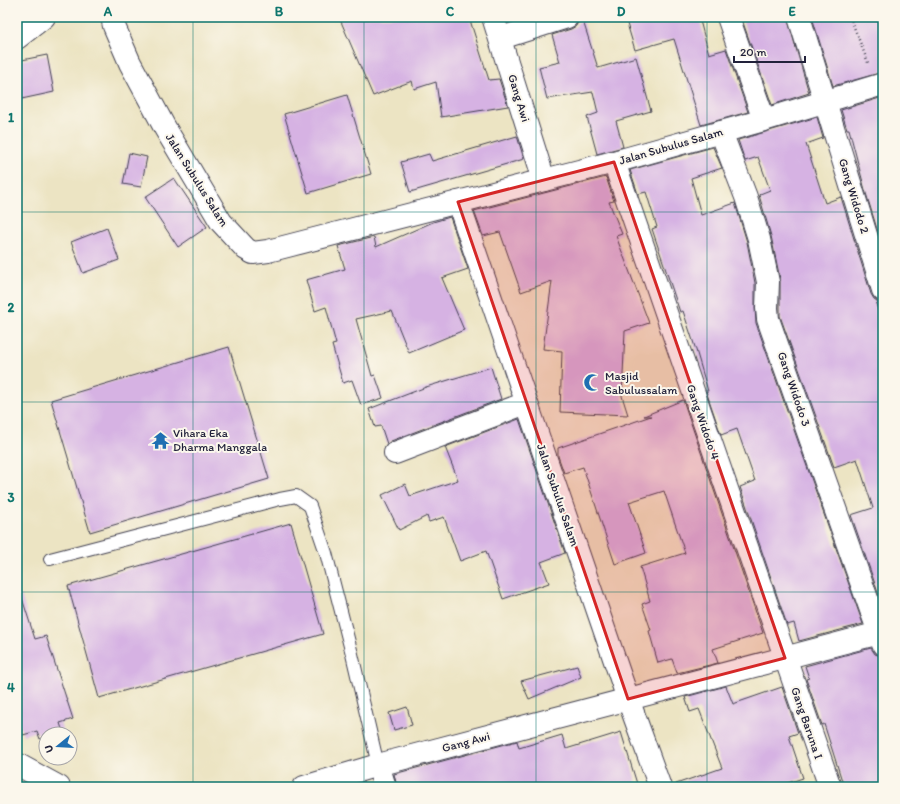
<svg xmlns="http://www.w3.org/2000/svg" width="900" height="804" viewBox="0 0 900 804" font-family="Itim,sans-serif">
  <rect width="100%" height="100%" fill="#fbf7ec"/>
  <filter id="ink" filterUnits="userSpaceOnUse"><feTurbulence type="fractalNoise" baseFrequency=".025" numOctaves="2"/><feDisplacementMap in="SourceGraphic" scale="8" xChannelSelector="R" yChannelSelector="G"/><feConvolveMatrix kernelMatrix="1 2 1 2 8 2 1 2 1" color-interpolation-filters="sRGB"/></filter>
  <filter id="wash" filterUnits="userSpaceOnUse"><feTurbulence type="fractalNoise" baseFrequency=".012" numOctaves="4" result="noise"/><feDisplacementMap in="SourceGraphic" scale="16" xChannelSelector="R" yChannelSelector="G"/><feGaussianBlur stdDeviation="0.9" result="paint"/><feColorMatrix in="noise" values="0 0 0 0 0 0 0 0 0 0 0 0 0 0 0 0 0 1.4 0 .05"/><feComposite in="paint" operator="in"/></filter>
  <g filter="url(#wash)">
    <rect width="100%" height="100%" fill="#ece4c3"/>
    <g id="blocks">
      <g fill="#d6b2e3">
        <polygon points="339,17 469,17 489,80 499,79 508,106 441,117 436,82 414,89 412,81 373,96"/>
        <polygon points="625,17 699,17 709,54 726,49 748,112 701,125 674,39 635,50"/>
        <polygon points="741,17 787,17 809,93 772,105"/>
        <polygon points="812,17 883,17 883,72 833,86"/>
        <polygon points="583,21 598,68 636,57 651,111 616,121 623,147 597,154 587,117 598,113 593,92 547,99 539,67 560,62 552,35 571,29 576,26 578,22"/>
        <polygon points="47,55 54,92 17,100 17,61"/>
        <polygon points="347,95 371,174 308,193 284,114"/>
        <polygon points="883,97 883,245 882,245 865,190 849,129 847,129 841,110"/>
        <polygon points="817,117 823,138 806,144 825,203 841,197 871,294 874,299 877,301 878,303 876,304 883,325 882,604 851,515 873,508 857,459 834,467 780,316 780,279 771,236 759,195 760,194 770,190 758,157 745,161 738,140"/>
        <polygon points="517,136 524,159 410,192 401,162 429,154 432,161"/>
        <polygon points="713,147 722,168 691,178 701,215 735,203 747,242 755,283 755,308 756,323 863,624 799,641 794,623 787,625 740,487 755,481 737,429 721,435 706,391 708,391 696,350 683,311 680,312 652,229 657,227 646,192 638,194 630,170"/>
        <polygon points="129,153 147,157 141,187 123,184"/>
        <polygon points="606,177 614,201 609,202 622,234 616,236 649,323 625,331 622,396 628,415 560,412 562,351 543,349 552,281 521,292 500,232 483,236 474,211"/>
        <polygon points="174,178 207,227 178,247 145,197"/>
        <polygon points="450,217 468,269 442,278 464,330 409,353 392,311 356,319 372,376 375,375 383,398 361,405 352,380 343,383 332,345 336,344 326,307 315,311 306,280 345,269 338,246 374,237 376,247 433,222"/>
        <polygon points="107,228 119,260 83,273 71,242"/>
        <polygon points="229,347 269,479 90,532 51,400"/>
        <polygon points="491,367 501,399 391,441 387,444 381,426 375,427 369,409 426,387"/>
        <polygon points="683,400 763,633 713,649 718,663 677,673 672,659 658,663 649,631 651,630 642,604 650,601 640,567 685,553 664,491 629,502 646,553 615,564 583,467 564,473 558,456 558,448 651,416 644,416"/>
        <polygon points="519,419 565,553 541,562 549,583 503,599 486,551 460,561 444,517 429,522 427,516 399,530 382,495 405,484 410,496 458,480 445,447"/>
        <polygon points="291,523 323,634 99,698 68,586"/>
        <polygon points="21,595 35,639 46,636 73,719 60,723 63,732 56,734 46,734 46,737 40,739 37,731 23,735 17,718 17,596"/>
        <polygon points="871,648 875,654 883,657 883,787 844,787 824,724 822,725 806,679 809,678 805,666"/>
        <polygon points="577,666 581,677 529,699 521,681"/>
        <polygon points="726,686 733,704 782,687 798,733 789,736 803,778 775,787 676,787 676,784 722,768 699,709 690,712 685,697"/>
        <polygon points="407,707 412,725 394,730 389,713"/>
        <polygon points="621,732 638,787 397,787 394,774 517,741 519,748 562,735 566,749"/>
      </g>
    </g>
  </g>
  <g filter="url(#ink)">
    <use href="#blocks" fill-opacity="0" stroke="#403f4f" stroke-width="1"/>
    <g fill="none" stroke-linecap="round" stroke-linejoin="round">
      <defs>
        <polyline id="lane" points="50,559 280,499 296,496 310,506 326,553 352,654 378,765"/>
        <g id="street">
          <polyline points="112,17 114,26 130,63 165,128 221,222 246,249 253,253 268,251 614,162 764,120 883,84"/>
          <polyline points="493,17 544,180"/>
          <polyline points="728,17 764,120"/>
          <polyline points="799,17 883,290"/>
          <polyline points="17,38 44,17"/>
          <polyline points="501,38 567,17"/>
          <polyline points="721,132 746,197 759,239 768,282 767,308 768,319 883,644"/>
          <polyline points="614,162 830,787"/>
          <polyline points="458,202 628,699 660,787"/>
          <polyline points="395,453 526,403"/>
          <polyline points="17,764 59,787"/>
          <polyline points="378,765 385,787"/>
          <polyline points="304,787 378,765 883,632"/>
        </g>
      </defs>
      <use href="#lane" stroke="#403f4f" stroke-width="14"/>
      <use href="#street" stroke="#403f4f" stroke-width="24"/>
      <polyline stroke="#403f4f" stroke-width="2.5" stroke-dasharray="1 3" stroke-linecap="butt" points="850,17 869,65"/>
      <use href="#lane" stroke="#fff" stroke-width="12"/>
      <use href="#street" stroke="#fff" stroke-width="22"/>
    </g>
  </g>
  <path fill="#d62828" fill-opacity="0.2" stroke="#d62828" stroke-width="3" stroke-linejoin="round" d="M614 162 785 658 628 699 458 202Z"/>
  <path fill="none" stroke="#0f766e" stroke-width="1" stroke-opacity="0.55" d="M193 17V787M364 17V787M536 17V787M707 17V787M17 212H883M17 402H883M17 592H883"/>
  <defs>
    <symbol id="mosque-bare" viewBox="-9 -9 18 18"><path d="M3.5-4.9A6 6 0 1 0 3.5 4.9A5 5 0 1 1 3.5-4.9Z" fill="#1f6fb2" stroke="#fbf7ec" stroke-width="2.5" paint-order="stroke"/></symbol>
    <symbol id="temple-bare" viewBox="-9 -9 18 18"><path d="M0-6L5-2H3V0L6.5 2.5H4V6H1.5V3h-3V6H-4V2.5H-6.5L-3 0V-2H-5Z" fill="#1f6fb2" stroke="#fbf7ec" stroke-width="2.5" paint-order="stroke"/></symbol>
  </defs>
  <g fill-rule="evenodd">
    <use href="#mosque-bare" x="580" y="370" width="25" height="25"/>
    <use href="#temple-bare" x="148" y="428" width="25" height="25"/>
  </g>
  <g text-anchor="middle" stroke-width="4" stroke-linejoin="round" paint-order="stroke">
    <g font-size="12" fill="#22223b" stroke="#fbf7ec">
      <text transform="translate(519 98) rotate(73)" y="4">Gang Awi</text>
      <text transform="translate(671 146) rotate(-16)" y="4">Jalan Subulus Salam</text>
      <text transform="translate(197 180) rotate(58)" y="4">Jalan Subulus Salam</text>
      <text transform="translate(854 196) rotate(73)" y="4">Gang Widodo 2</text>
      <text transform="translate(794 389) rotate(71)" y="4">Gang Widodo 3</text>
      <text transform="translate(703 422) rotate(71)" y="4">Gang Widodo 4</text>
      <text transform="translate(558 495) rotate(71)" y="4">Jalan Subulus Salam</text>
      <text transform="translate(807 723) rotate(71)" y="4">Gang Baruna I</text>
      <text transform="translate(466 742) rotate(-15)" y="4">Gang Awi</text>
    </g>
    <g font-size="12" fill="#22223b" stroke="#fbf7ec" text-anchor="start">
      <text x="605" y="380">Masjid<tspan x="605" dy="14">Sabulussalam</tspan></text>
      <text x="173" y="437">Vihara Eka<tspan x="173" dy="14">Dharma Manggala</tspan></text>
    </g>
  </g>
  <rect width="900" height="804" fill="none" stroke="#fbf7ec" stroke-width="44"/>
  <g transform="translate(58 746) rotate(252)"><circle r="19" fill="#fbf7ec" stroke="#a4a2a5"/>
  <path d="M0-3L7 15L0 10L-7 15Z" fill="#1f6fb2"/>
  <text y="-6" font-size="11" font-weight="bold" text-anchor="middle" fill="#22223b">U</text>
  </g>
  <path d="M734 56v6h71v-6" fill="none" stroke="#22223b" stroke-width="2"/>
  <text x="740" y="56" font-size="12" fill="#22223b" stroke="#fbf7ec" stroke-width="3" paint-order="stroke">20 m</text>
  <rect x="22" y="22" width="856" height="760" fill="none" stroke="#0f766e" stroke-width="1.5"/>
  <g font-size="13" text-anchor="middle" font-weight="bold" fill="#0f766e">
    <text x="108" y="16">A</text>
    <text x="279" y="16">B</text>
    <text x="450" y="16">C</text>
    <text x="621" y="16">D</text>
    <text x="792" y="16">E</text>
    <text x="11" y="122">1</text>
    <text x="11" y="312">2</text>
    <text x="11" y="502">3</text>
    <text x="11" y="692">4</text>
  </g>
</svg>
